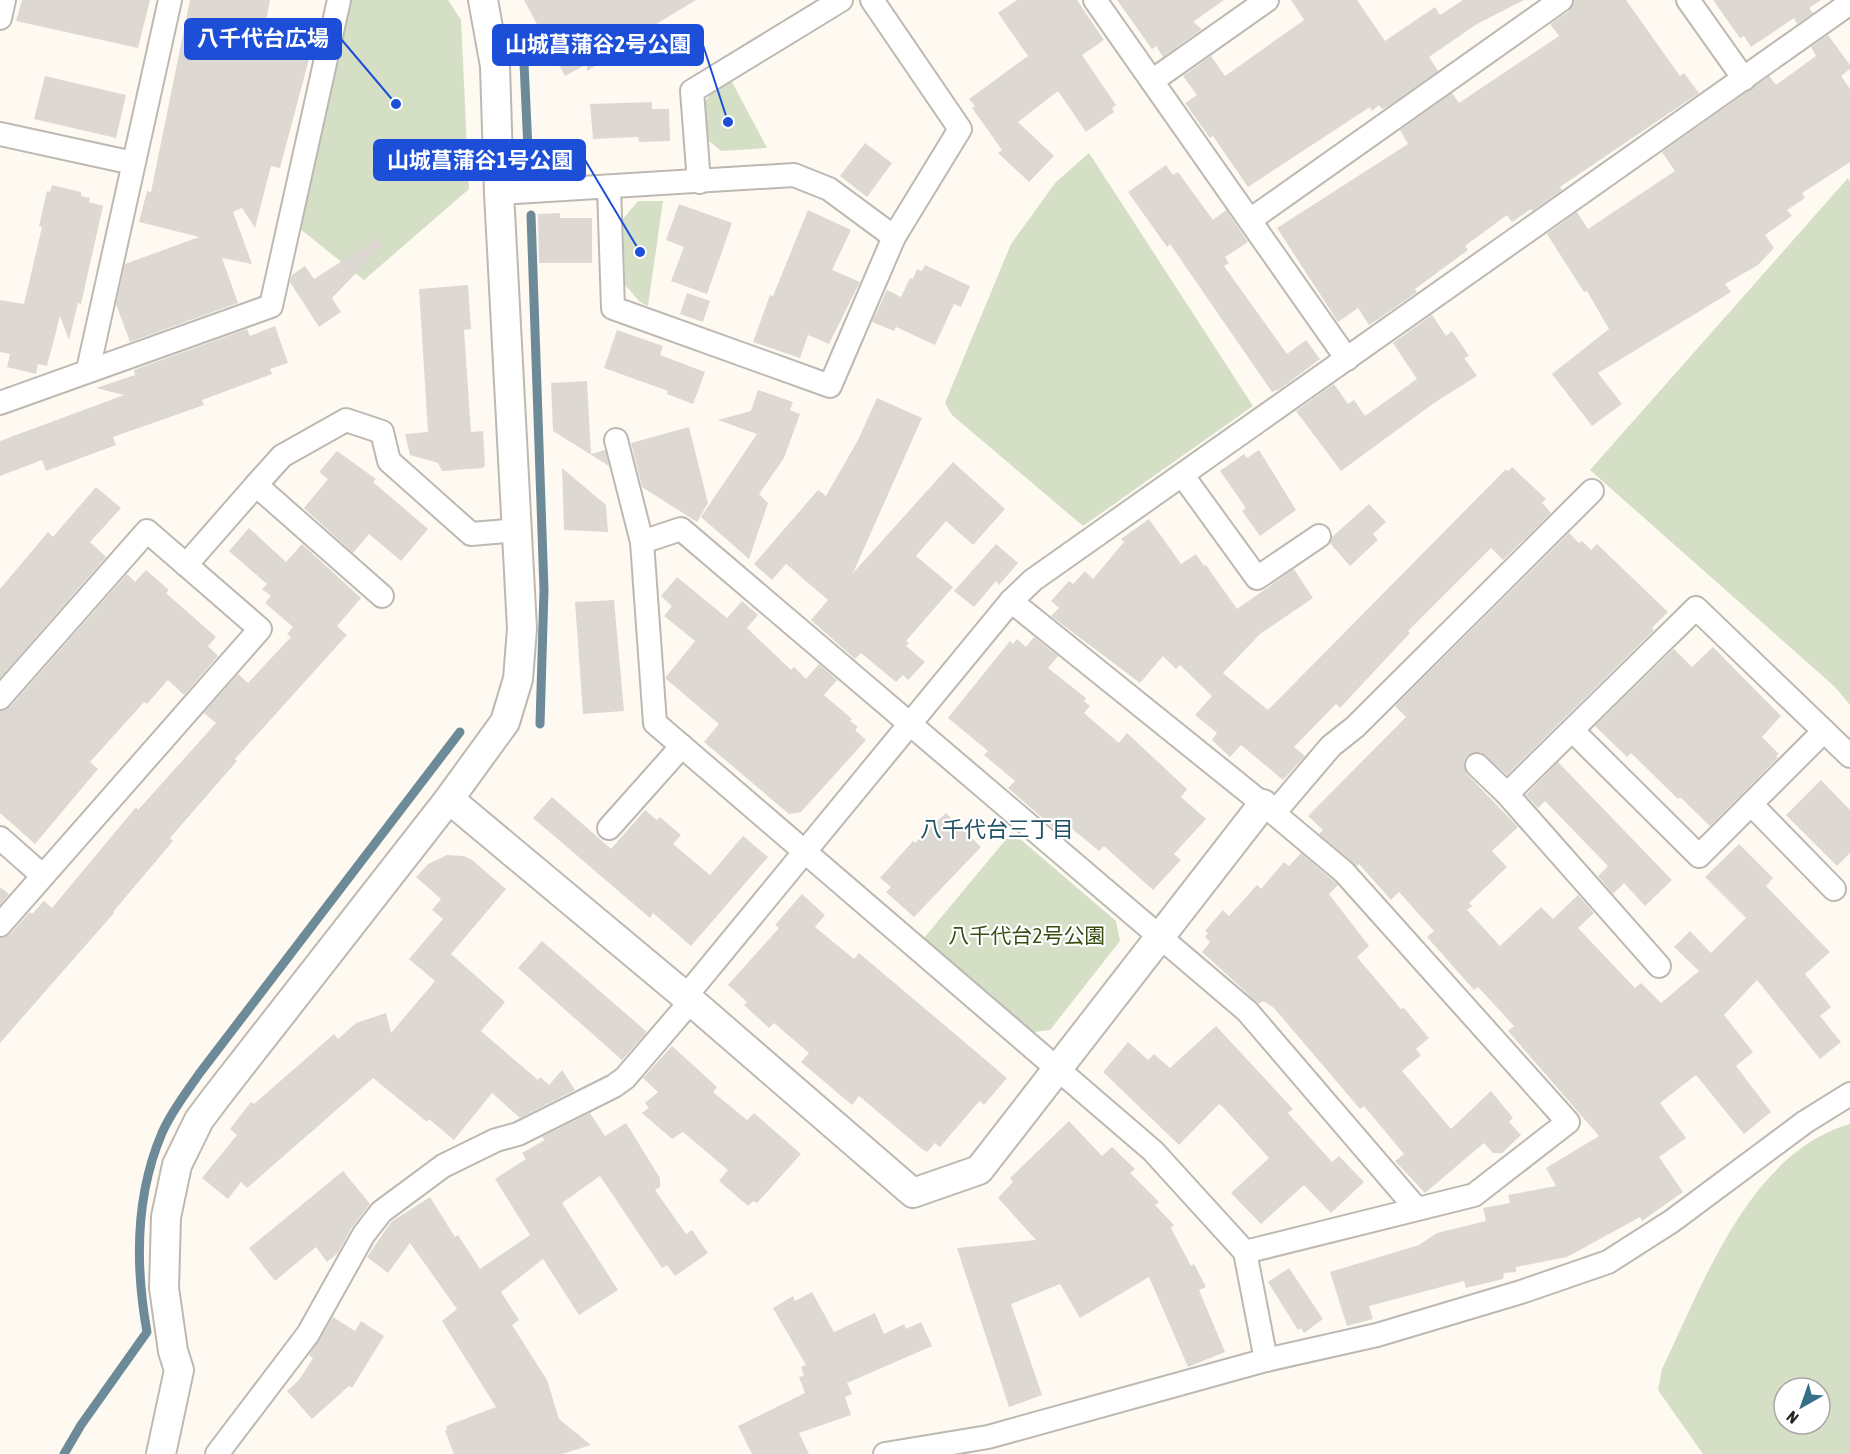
<svg xmlns="http://www.w3.org/2000/svg" width="1850" height="1454" viewBox="0 0 1850 1454" font-family="'Asap Condensed','Noto Sans JP',sans-serif">
  <rect width="100%" height="100%" fill="#fefaf2"/>
  <g fill="#d4dfc5" fill-rule="evenodd">
    <polygon points="351,0 448,0 461,20 469,189 364,280 299,228"/>
    <polygon points="732,82 767,148 721,151 703,136 701,107 715,88"/>
    <polygon points="1089,153 1253,406 1083,526 952,415 945,403 1011,244 1056,182"/>
    <polygon points="1848,178 1850,182 1850,705 1835,687 1590,470"/>
    <polygon points="638,201 663,201 648,306 640,302 625,285 623,219"/>
    <polygon points="1012,832 1116,921 1120,941 1050,1030 1033,1032 924,938"/>
    <path d="M1850 1124V1454H1703L1658 1390 1662 1369C1703 1284 1750 1152 1850 1124ZM1784 1388H1820V1424H1784Z"/>
  </g>
  <g fill="none" stroke-linecap="round" stroke-linejoin="round">
    <g stroke="#6d8a98" stroke-width="9">
      <polyline points="524,63 529,171"/>
      <polyline points="531,215 544,590 540,724"/>
      <path d="M64 1454 81 1425 147 1332C135 1265 135 1196 162 1133 171 1112 186 1093 199 1074L460 732"/>
    </g>
  </g>
  <g fill="#ddd8d1">
    <polygon points="22,0 150,0 138,48 16,21"/>
    <polygon points="190,0 270,0 261,48 309,59 280,168 271,166 255,228 242,208 233,212 252,264 222,258 238,303 130,342 116,304 125,264 199,237 139,222 147,191 151,192"/>
    <polygon points="524,0 696,0 630,40 632,44 587,71 587,64 565,76"/>
    <polygon points="1017,0 1077,0 1104,40 1082,55 1116,105 1112,108 1114,112 1086,132 1058,91 1018,122 1054,156 1029,182 998,153 1002,150 972,108 975,106 969,99 1028,56 998,13"/>
    <polygon points="1117,0 1224,0 1193,22 1202,29 1163,57 1156,46 1152,49"/>
    <polygon points="1291,0 1357,0 1385,41 1435,7 1440,15 1463,0 1524,0 1477,24 1429,57 1438,71 1387,107 1382,109 1379,105 1372,111 1370,107 1248,187 1213,136 1210,138 1185,103 1197,95 1183,76 1211,56 1225,76 1304,20"/>
    <polygon points="1574,0 1626,0 1680,76 1684,73 1699,93 1560,187 1562,190 1532,211 1531,209 1512,222 1507,215 1465,246 1468,250 1415,289 1417,292 1377,320 1369,325 1358,308 1338,322 1277,228 1408,144 1400,130 1452,93 1459,103 1559,36 1550,24 1569,11"/>
    <polygon points="1713,0 1821,0 1809,8 1813,13 1797,24 1794,18 1751,47 1744,36 1740,38"/>
    <polygon points="1828,35 1850,65 1850,69 1841,76 1850,89 1850,162 1802,193 1805,198 1787,210 1792,216 1765,235 1774,248 1758,265 1725,284 1731,292 1598,373 1622,404 1592,426 1552,374 1609,329 1587,291 1584,292 1547,234 1577,212 1588,229 1675,171 1662,152 1769,76 1776,85 1816,56 1811,47"/>
    <polygon points="45,76 126,95 116,138 34,119"/>
    <polygon points="652,102 652,109 669,109 670,141 639,142 638,137 593,139 590,104"/>
    <polygon points="865,143 892,163 867,197 840,176"/>
    <polygon points="1166,165 1173,175 1178,172 1213,220 1226,210 1248,242 1225,257 1229,263 1224,266 1287,354 1306,340 1320,359 1280,389 1272,392 1170,244 1167,247 1128,192"/>
    <polygon points="52,185 81,192 81,196 90,198 89,202 103,206 81,304 78,303 69,340 60,316 47,366 38,364 36,374 7,367 10,354 0,352 0,300 24,304 42,227 39,226 47,191 50,192"/>
    <polygon points="679,204 732,223 707,294 671,281 684,247 666,240"/>
    <polygon points="808,210 851,230 832,270 860,282 829,344 808,335 800,358 753,342 770,295 773,296"/>
    <polygon points="560,213 560,218 592,218 592,263 539,263 538,214"/>
    <polygon points="377,239 383,245 332,298 341,312 319,327 290,282 292,275 305,266 314,279"/>
    <polygon points="925,265 970,286 961,307 954,304 935,345 896,327 894,331 872,322 887,290 901,297 910,278 913,279 917,269 922,271"/>
    <polygon points="468,285 471,329 464,330 471,432 483,431 485,465 483,468 442,471 438,463 410,455 405,434 428,432 419,289"/>
    <polygon points="687,293 710,301 703,322 680,314"/>
    <polygon points="1432,315 1446,336 1452,331 1469,356 1464,358 1477,376 1434,403 1341,471 1296,411 1334,384 1348,404 1354,400 1365,416 1417,379 1393,343"/>
    <polygon points="275,326 288,363 270,369 272,374 202,400 204,405 113,437 116,445 46,471 42,460 0,476 0,441 124,395 96,388 135,375 134,370 139,368 247,329 250,336"/>
    <polygon points="617,330 663,346 660,355 705,372 693,404 667,394 668,391 604,368"/>
    <polygon points="587,381 591,454 605,450 609,466 553,431 551,383"/>
    <polygon points="758,390 793,402 790,410 800,414 784,458 759,494 768,503 749,559 701,517 757,434 718,420 751,411"/>
    <polygon points="877,398 922,418 853,573 953,462 1005,509 973,545 946,521 916,556 953,587 906,641 909,643 906,646 925,662 908,680 903,675 896,682 861,653 855,659 811,620 828,600 786,564 772,580 754,564 818,490 826,496 858,440"/>
    <polygon points="689,427 708,503 697,522 642,487 631,443"/>
    <polygon points="1259,450 1296,510 1260,536 1242,511 1246,508 1220,471 1244,454 1247,458"/>
    <polygon points="337,451 376,479 373,482 428,529 401,561 369,534 353,553 304,508 328,479 319,472"/>
    <polygon points="1512,467 1546,499 1542,503 1551,513 1503,560 1491,548 1408,631 1410,633 1340,708 1336,704 1294,747 1305,756 1283,780 1241,745 1230,757 1212,740 1217,733 1195,715 1212,696 1180,665 1176,669 1163,656 1140,683 1051,616 1059,608 1051,601 1069,581 1073,584 1085,571 1093,579 1124,542 1121,539 1149,519 1181,564 1196,554 1204,566 1206,565 1237,609 1294,569 1313,598 1260,634 1223,673 1268,710 1506,469 1508,471"/>
    <polygon points="562,468 606,505 608,532 564,530"/>
    <polygon points="96,487 121,508 90,542 106,557 0,678 0,589 48,532 53,537"/>
    <polygon points="1369,504 1386,522 1373,534 1378,540 1350,566 1330,543 1332,537"/>
    <polygon points="249,528 286,562 302,544 361,598 337,626 347,635 235,759 237,761 170,838 173,841 113,912 114,913 0,1043 0,938 10,934 30,912 32,914 44,901 52,908 136,807 138,810 216,723 204,713 238,674 248,683 291,637 287,634 293,627 265,603 271,596 262,589 267,584 229,551"/>
    <polygon points="1569,533 1579,543 1582,541 1591,550 1597,544 1668,612 1652,628 1654,630 1507,775 1481,752 1467,756 1464,762 1467,774 1518,827 1492,851 1507,867 1469,903 1472,906 1467,910 1500,946 1541,907 1553,919 1578,895 1594,913 1578,928 1635,988 1641,983 1661,1003 1699,971 1674,947 1690,931 1711,953 1746,918 1705,877 1739,844 1773,878 1766,886 1830,952 1805,974 1831,1007 1820,1016 1841,1042 1820,1059 1757,980 1724,1015 1753,1052 1736,1066 1771,1112 1744,1134 1696,1075 1660,1103 1686,1138 1659,1157 1683,1192 1642,1221 1640,1217 1567,1257 1516,1267 1516,1272 1504,1273 1503,1279 1466,1288 1464,1281 1369,1306 1373,1319 1347,1326 1330,1272 1419,1245 1437,1233 1486,1221 1483,1208 1510,1203 1508,1195 1556,1186 1546,1168 1599,1136 1508,1031 1514,1026 1478,987 1474,990 1427,937 1434,931 1399,892 1391,900 1359,864 1357,866 1319,834 1323,830 1308,816 1406,717 1395,706"/>
    <polygon points="996,544 1018,563 999,585 996,581 974,607 954,591"/>
    <polygon points="146,570 169,590 166,593 216,637 208,646 218,656 184,695 168,680 147,704 144,702 90,762 98,769 35,844 0,813 0,711 10,707 127,574 135,582"/>
    <polygon points="677,577 727,618 742,601 758,615 747,628 791,670 794,667 806,679 819,664 837,680 824,695 852,719 850,721 858,727 855,730 866,740 801,812 789,814 704,742 719,724 665,678 695,641 664,616 672,606 661,596"/>
    <polygon points="614,600 624,711 583,714 575,602"/>
    <polygon points="1034,637 1058,656 1048,668 1086,698 1084,701 1090,706 1084,713 1119,743 1127,733 1187,789 1181,797 1206,819 1174,854 1181,860 1153,890 1104,846 1099,851 1064,822 1057,831 1008,788 1015,781 984,755 988,751 948,718 1010,641 1013,644 1017,639 1026,647"/>
    <polygon points="1713,647 1781,716 1762,737 1779,754 1776,756 1778,758 1710,826 1680,797 1678,799 1631,753 1627,757 1595,726 1674,649 1692,667"/>
    <polygon points="1558,762 1672,880 1645,906 1624,883 1613,894 1598,876 1608,866 1545,801 1538,808 1526,795"/>
    <polygon points="1821,780 1850,810 1850,853 1837,866 1786,815"/>
    <polygon points="552,797 611,849 645,810 657,820 660,817 681,835 673,844 710,875 743,836 768,857 691,946 653,913 650,918 533,818"/>
    <polygon points="946,813 981,847 914,917 886,892 891,887 880,878 913,841 915,843"/>
    <polygon points="1301,853 1338,885 1329,894 1369,946 1357,957 1401,1009 1404,1008 1429,1038 1416,1049 1421,1055 1402,1071 1451,1129 1491,1091 1513,1118 1509,1122 1521,1135 1502,1153 1493,1153 1484,1143 1425,1193 1395,1161 1404,1154 1364,1106 1360,1109 1274,1008 1263,1001 1259,1004 1202,952 1210,942 1205,937 1208,933 1205,931 1223,910 1229,916 1257,885 1261,889 1284,862 1289,866"/>
    <polygon points="447,855 464,856 472,860 506,889 451,954 505,1002 481,1031 538,1080 540,1077 549,1085 562,1070 575,1090 520,1118 492,1093 454,1140 429,1119 427,1122 373,1078 247,1188 241,1182 228,1199 202,1178 237,1135 230,1129 251,1102 254,1104 334,1034 338,1039 356,1023 386,1013 391,1033 435,981 409,959 443,919 432,910 441,899 416,877 428,864"/>
    <polygon points="0,887 9,894 0,905"/>
    <polygon points="802,894 825,915 815,927 854,959 859,953 1007,1078 984,1105 980,1101 976,1105 940,1147 935,1143 927,1152 922,1149 859,1096 852,1105 801,1062 809,1053 774,1023 769,1028 744,1005 747,1002 728,985 779,928 775,925"/>
    <polygon points="542,941 647,1032 622,1060 518,968"/>
    <polygon points="1216,1026 1293,1109 1288,1113 1332,1162 1339,1156 1364,1182 1331,1213 1304,1185 1261,1224 1231,1193 1269,1158 1223,1107 1219,1104 1179,1145 1103,1072 1128,1042 1148,1060 1154,1054 1170,1068"/>
    <polygon points="672,1046 717,1087 713,1092 747,1120 754,1113 801,1154 757,1203 753,1201 748,1206 719,1181 728,1170 683,1132 672,1139 642,1113 649,1108 645,1103 658,1092 643,1078"/>
    <polygon points="590,1113 605,1136 626,1123 660,1178 660,1187 655,1190 686,1234 692,1230 708,1253 675,1276 667,1265 662,1268 600,1176 562,1203 618,1290 579,1315 543,1259 501,1292 519,1320 512,1325 547,1380 559,1419 591,1445 562,1454 454,1454 445,1431 447,1430 446,1426 496,1407 442,1321 457,1309 410,1243 388,1273 367,1257 391,1222 430,1197 455,1237 458,1235 480,1269 530,1235 495,1179 526,1159 522,1153 545,1140 542,1137"/>
    <polygon points="1069,1121 1102,1156 1112,1147 1135,1169 1130,1173 1159,1202 1155,1205 1174,1225 1171,1228 1191,1266 1194,1264 1206,1287 1199,1290 1225,1352 1188,1367 1149,1277 1080,1318 1060,1284 1011,1304 1042,1395 1009,1407 957,1248 1036,1240 998,1198 1013,1182 1010,1178"/>
    <polygon points="343,1171 370,1204 352,1227 338,1253 327,1262 316,1247 275,1281 249,1248"/>
    <polygon points="1289,1268 1323,1319 1304,1333 1301,1328 1298,1330 1268,1282"/>
    <polygon points="812,1292 834,1332 875,1313 884,1334 904,1324 906,1329 921,1322 932,1346 847,1383 852,1394 845,1397 851,1415 799,1433 809,1454 752,1454 738,1426 805,1393 799,1377 804,1376 801,1367 806,1365 773,1308 793,1296 795,1301"/>
    <polygon points="333,1317 355,1331 361,1321 384,1336 352,1388 349,1386 312,1419 287,1391 299,1380 313,1358 309,1355"/>
  </g>
  <g fill="none" stroke-linecap="round" stroke-linejoin="round">
    <defs>
      <g id="minor">
        <polyline points="872,0 960,129 894,237"/>
        <polyline points="1095,0 1347,359"/>
        <polyline points="1688,0 1744,79"/>
        <polyline points="0,18 4,0"/>
        <polyline points="1152,81 1267,0"/>
        <polyline points="0,134 133,163"/>
        <polyline points="699,182 692,91 841,0"/>
        <polyline points="499,193 794,175 829,189 894,237 830,386 613,308 609,188"/>
        <polyline points="1250,220 1561,0"/>
        <polyline points="88,370 170,0"/>
        <polyline points="0,403 271,306 339,0"/>
        <polyline points="616,440 642,542"/>
        <polyline points="1183,476 1257,578 1319,536"/>
        <polyline points="256,485 282,456 346,420 382,432 389,461 471,534 518,530"/>
        <polyline points="186,565 256,485 382,596"/>
        <polyline points="1011,601 1263,804 1344,872 1568,1122 1474,1195 1245,1252"/>
        <polyline points="0,698 147,531 260,629 0,925"/>
        <polyline points="1573,731 1699,856 1751,804 1834,889"/>
        <polyline points="1477,765 1507,794 1696,608 1850,756"/>
        <polyline points="1507,794 1659,966"/>
        <polyline points="1751,804 1824,731"/>
        <polyline points="1274,813 1331,746 1355,727 1592,491"/>
        <polyline points="609,828 682,746"/>
        <polyline points="0,838 43,876"/>
        <polyline points="686,996 1011,601 1033,580 1850,3"/>
        <polyline points="1266,1360 1245,1252 1153,1151 655,723 642,542 681,529 1247,1011 1416,1208"/>
        <polyline points="217,1454 308,1334 364,1234 381,1212 443,1166 496,1140 518,1134 614,1086 625,1078 691,1001"/>
        <polyline points="885,1454 988,1437 1266,1360 1377,1335 1521,1292 1608,1262 1672,1221 1805,1122 1850,1094"/>
      </g>
      <g id="tertiary">
        <polyline points="449,799 691,1001 913,1193 979,1170 1263,804"/>
        <polyline points="161,1454 179,1370 173,1351 164,1288 166,1217 177,1165 199,1120 217,1096 449,799 505,722 518,679 522,629 499,193 495,66 483,0"/>
      </g>
    </defs>
    <use href="#minor" stroke="#bdb9b2" stroke-width="26"/>
    <use href="#tertiary" stroke="#bdb9b2" stroke-width="32"/>
    <use href="#minor" stroke="#fff" stroke-width="22"/>
    <use href="#tertiary" stroke="#fff" stroke-width="28"/>
  </g>
  <g text-anchor="middle" stroke-width="4.5" stroke-linejoin="round" paint-order="stroke">
    <g font-size="21" fill="#394d13" stroke="#fff">
      <text x="1027" y="943">八千代台2号公園</text>
    </g>
    <g font-size="22" fill="#215264" stroke="#fff">
      <text x="997" y="837">八千代台三丁目</text>
    </g>
  </g>
  <path fill="none" stroke="#1d4ed8" stroke-width="2" d="M396 104L341 39M728 122L703 45M640 252L585 160"/>
  <g fill="#1d4ed8" stroke="#fff" stroke-width="2">
    <circle cx="396" cy="104" r="6"/>
    <circle cx="728" cy="122" r="6"/>
    <circle cx="640" cy="252" r="6"/>
  </g>
  <g fill="#1d4ed8" stroke="#1d4ed8" stroke-width="2">
    <rect x="185" y="19" width="156" height="40" rx="6"/>
    <rect x="493" y="25" width="210" height="40" rx="6"/>
    <rect x="374" y="140" width="211" height="40" rx="6"/>
  </g>
  <g font-size="22" text-anchor="middle" font-weight="bold" fill="#fff">
    <text x="263" y="46">八千代台広場</text>
    <text x="598" y="52">山城菖蒲谷2号公園</text>
    <text x="480" y="168">山城菖蒲谷1号公園</text>
  </g>
  <g transform="translate(1802 1406) rotate(220)"><circle r="28" fill="#ffffff" stroke="#a8a7a6" stroke-width="1.5"/>
  <path d="M0-4.5L10 22L0 15L-10 22Z" fill="#337087"/>
  <text y="-9" font-size="16" font-weight="bold" text-anchor="middle" fill="#262421">N</text>
  </g>
</svg>
